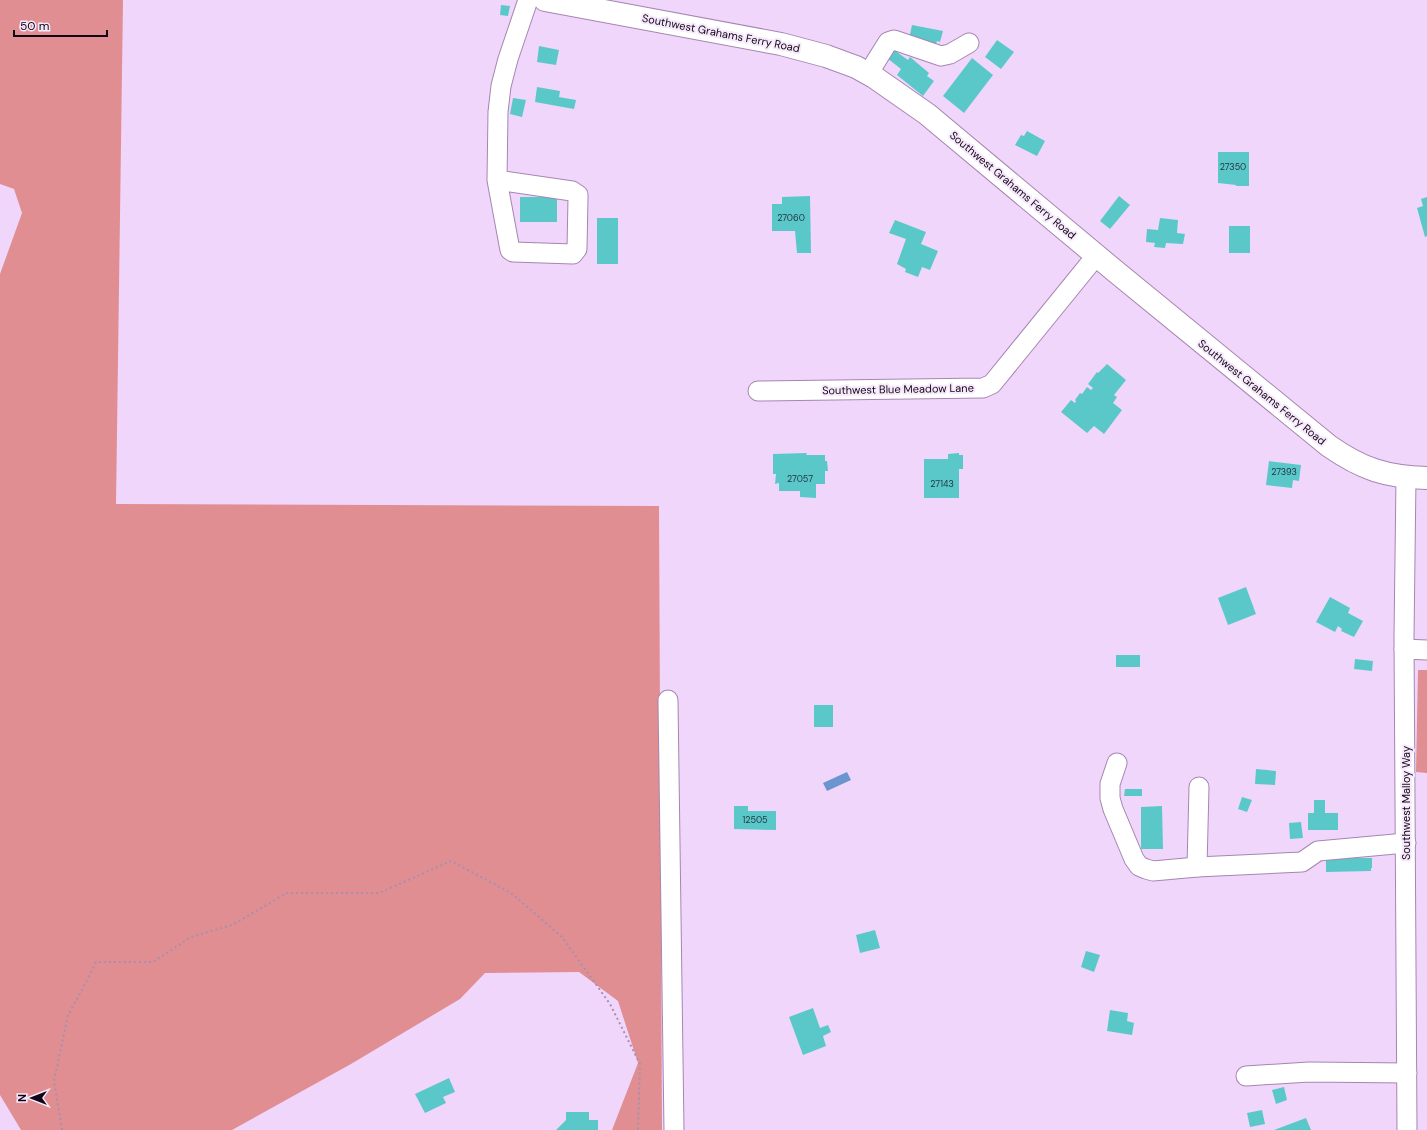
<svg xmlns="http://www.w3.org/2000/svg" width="1427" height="1130" viewBox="0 0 1427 1130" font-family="'DM Sans',sans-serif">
  <rect width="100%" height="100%" fill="#f1d6fb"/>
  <g fill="#e08e92">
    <polygon points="0,0 123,0 116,504 659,506 662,1130 612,1130 638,1063 618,1001 579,972 485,973 460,999 351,1064 232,1130 21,1130 0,1095 0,274 22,213 14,189 0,184"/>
    <polygon points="1418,670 1427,670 1427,773 1416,772"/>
  </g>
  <polygon fill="#6a95cf" points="847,772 851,780 827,791 823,783"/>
  <g fill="#5ac8c9">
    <polygon points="501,5 510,6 508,16 500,15"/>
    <polygon points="912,25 943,31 940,42 937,41 936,44 909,39"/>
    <polygon points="997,40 1014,52 1001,69 985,57"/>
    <polygon points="539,46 559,50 556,65 537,62"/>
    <polygon points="894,50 908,60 910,57 929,73 927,76 934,81 923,96 897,75 901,69 887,58"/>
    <polygon points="972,58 993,75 964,113 943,96"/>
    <polygon points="537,87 560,91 559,97 576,100 574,109 535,102"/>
    <polygon points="513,98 526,100 522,117 510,114"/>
    <polygon points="1027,131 1045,141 1037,156 1015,145 1021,135 1024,136"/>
    <polygon points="1218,152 1249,152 1249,186 1236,186 1236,185 1218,183"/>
    <polygon points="810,196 811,253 797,253 795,231 772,231 772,204 782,204 782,197"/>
    <polygon points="1119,196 1130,205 1110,229 1100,221"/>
    <rect x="520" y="197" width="37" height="25"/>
    <polygon points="1427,197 1427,236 1425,237 1417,208 1423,206 1421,199"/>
    <rect x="597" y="218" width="21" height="46"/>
    <polygon points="1160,218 1178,220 1177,233 1185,234 1183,244 1166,243 1165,248 1154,247 1155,243 1146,242 1147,229 1158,230"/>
    <polygon points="895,220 926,232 921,244 938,251 930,270 922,267 918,277 905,272 906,269 897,264 906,239 889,233"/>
    <rect x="1229" y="226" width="21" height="27"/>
    <polygon points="1107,364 1126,380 1114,395 1117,397 1113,403 1122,410 1104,434 1094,426 1087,433 1061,412 1071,400 1075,403 1076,401 1075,400 1080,393 1082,394 1087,387 1091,390 1093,388 1088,384 1097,372 1098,373"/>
    <polygon points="807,453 806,455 825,455 825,461 827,461 828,471 825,471 825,484 816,484 816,498 800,497 800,491 779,491 779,483 775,484 776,474 773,474 773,454"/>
    <polygon points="959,453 959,455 963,455 963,469 959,469 959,498 924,498 924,459 948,459 948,454"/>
    <polygon points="1269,461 1301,465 1299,481 1293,480 1292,488 1266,485"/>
    <polygon points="1246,587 1256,614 1228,625 1218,598"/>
    <polygon points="1330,597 1350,608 1348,613 1363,621 1354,637 1341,631 1342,629 1338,626 1335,632 1316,622"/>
    <rect x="1116" y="655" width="24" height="12"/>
    <polygon points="1355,659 1373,661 1372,671 1354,669"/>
    <rect x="814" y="705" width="19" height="22"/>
    <polygon points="1256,769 1276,771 1275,785 1255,784"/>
    <polygon points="1125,789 1142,789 1142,796 1124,796"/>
    <polygon points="1242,797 1252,800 1247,812 1238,809"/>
    <polygon points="1314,800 1325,800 1325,813 1338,813 1338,830 1308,830 1308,813 1314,813"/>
    <polygon points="734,806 748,806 748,811 776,811 776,830 734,829"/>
    <polygon points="1162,806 1163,849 1141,849 1141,807"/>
    <polygon points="1301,822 1303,838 1290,839 1289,823"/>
    <polygon points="1326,858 1372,858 1372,868 1371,868 1371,871 1326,872"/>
    <polygon points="875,930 880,948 860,953 856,935"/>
    <polygon points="1086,951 1100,955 1094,972 1081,967"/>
    <polygon points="813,1008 820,1028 828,1025 831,1032 823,1036 826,1046 803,1055 789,1017"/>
    <polygon points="1110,1010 1128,1013 1127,1021 1134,1023 1132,1035 1107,1031"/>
    <polygon points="449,1078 455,1092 443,1097 446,1103 425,1113 415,1094"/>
    <polygon points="1284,1087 1287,1100 1276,1104 1272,1090"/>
    <polygon points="1262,1110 1265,1124 1250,1127 1247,1113"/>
    <polygon points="566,1112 589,1112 589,1120 598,1120 598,1130 556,1130 566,1120"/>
    <polygon points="1306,1118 1311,1130 1274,1130"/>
  </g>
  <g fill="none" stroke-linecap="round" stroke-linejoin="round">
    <defs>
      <g id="minor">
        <polyline points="868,74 888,42 894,40 941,56 950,54 969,43"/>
        <polyline points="497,180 572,191 578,195 578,198 577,249 573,254 513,252 510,250 497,180 498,112 501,86 508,59 528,0"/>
        <polyline points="758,391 983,388 992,384 1096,256"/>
        <polyline points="1406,477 1404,638 1407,1130"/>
        <polyline points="1404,649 1427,650"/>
        <polyline points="668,700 674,1130"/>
        <polyline points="1117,763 1110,784 1110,798 1113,809 1134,859 1139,866 1146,869 1153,871 1197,867 1302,862 1318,851 1406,843"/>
        <polyline points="1197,867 1199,787"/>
        <polyline points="1246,1076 1309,1072 1407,1073"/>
      </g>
      <path id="major" d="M545 0 781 44 826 56 856 67 874 77 927 114 1115 271 1329 446C1362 469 1386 477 1427 478"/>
    </defs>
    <use href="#minor" stroke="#a586b1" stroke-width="21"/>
    <use href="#major" stroke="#a586b1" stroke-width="24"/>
    <polyline stroke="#a590ad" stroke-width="2" stroke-dasharray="2 3" stroke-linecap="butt" points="62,1130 54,1081 68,1015 82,990 96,962 153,962 191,937 232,925 287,893 379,893 451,861 511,893 562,937 610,1004 640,1064 638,1130"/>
    <use href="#minor" stroke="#fff" stroke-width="19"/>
    <use href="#major" stroke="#fff" stroke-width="22"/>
  </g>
  <g text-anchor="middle" stroke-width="4" stroke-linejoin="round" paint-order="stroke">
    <g font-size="9" fill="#233642">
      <text x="1233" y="170">27350</text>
      <text x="791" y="221">27060</text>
      <text x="1284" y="475">27393</text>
      <text x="800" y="482">27057</text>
      <text x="942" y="487">27143</text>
      <text x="755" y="823">12505</text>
    </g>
    <g font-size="11" fill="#110615" stroke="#f6e9fb">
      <text transform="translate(721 33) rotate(11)" y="4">Southwest Grahams Ferry Road</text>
      <text transform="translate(1013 185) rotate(40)" y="4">Southwest Grahams Ferry Road</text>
      <text transform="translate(898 389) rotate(-1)" y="4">Southwest Blue Meadow Lane</text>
      <text transform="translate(1262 392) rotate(39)" y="4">Southwest Grahams Ferry Road</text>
      <text transform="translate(1406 803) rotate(-90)" y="4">Southwest Malloy Way</text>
    </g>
  </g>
  <g transform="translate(32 1098) rotate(270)" stroke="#f6e9fb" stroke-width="3" paint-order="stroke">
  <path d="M0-3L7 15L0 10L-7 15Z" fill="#110615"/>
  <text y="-6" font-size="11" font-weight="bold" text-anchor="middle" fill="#110615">N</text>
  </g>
  <path d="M14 30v6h93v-6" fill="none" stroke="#110615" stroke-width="2"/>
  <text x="20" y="30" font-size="12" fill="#110615" stroke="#f6e9fb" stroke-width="3" paint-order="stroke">50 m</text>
</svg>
